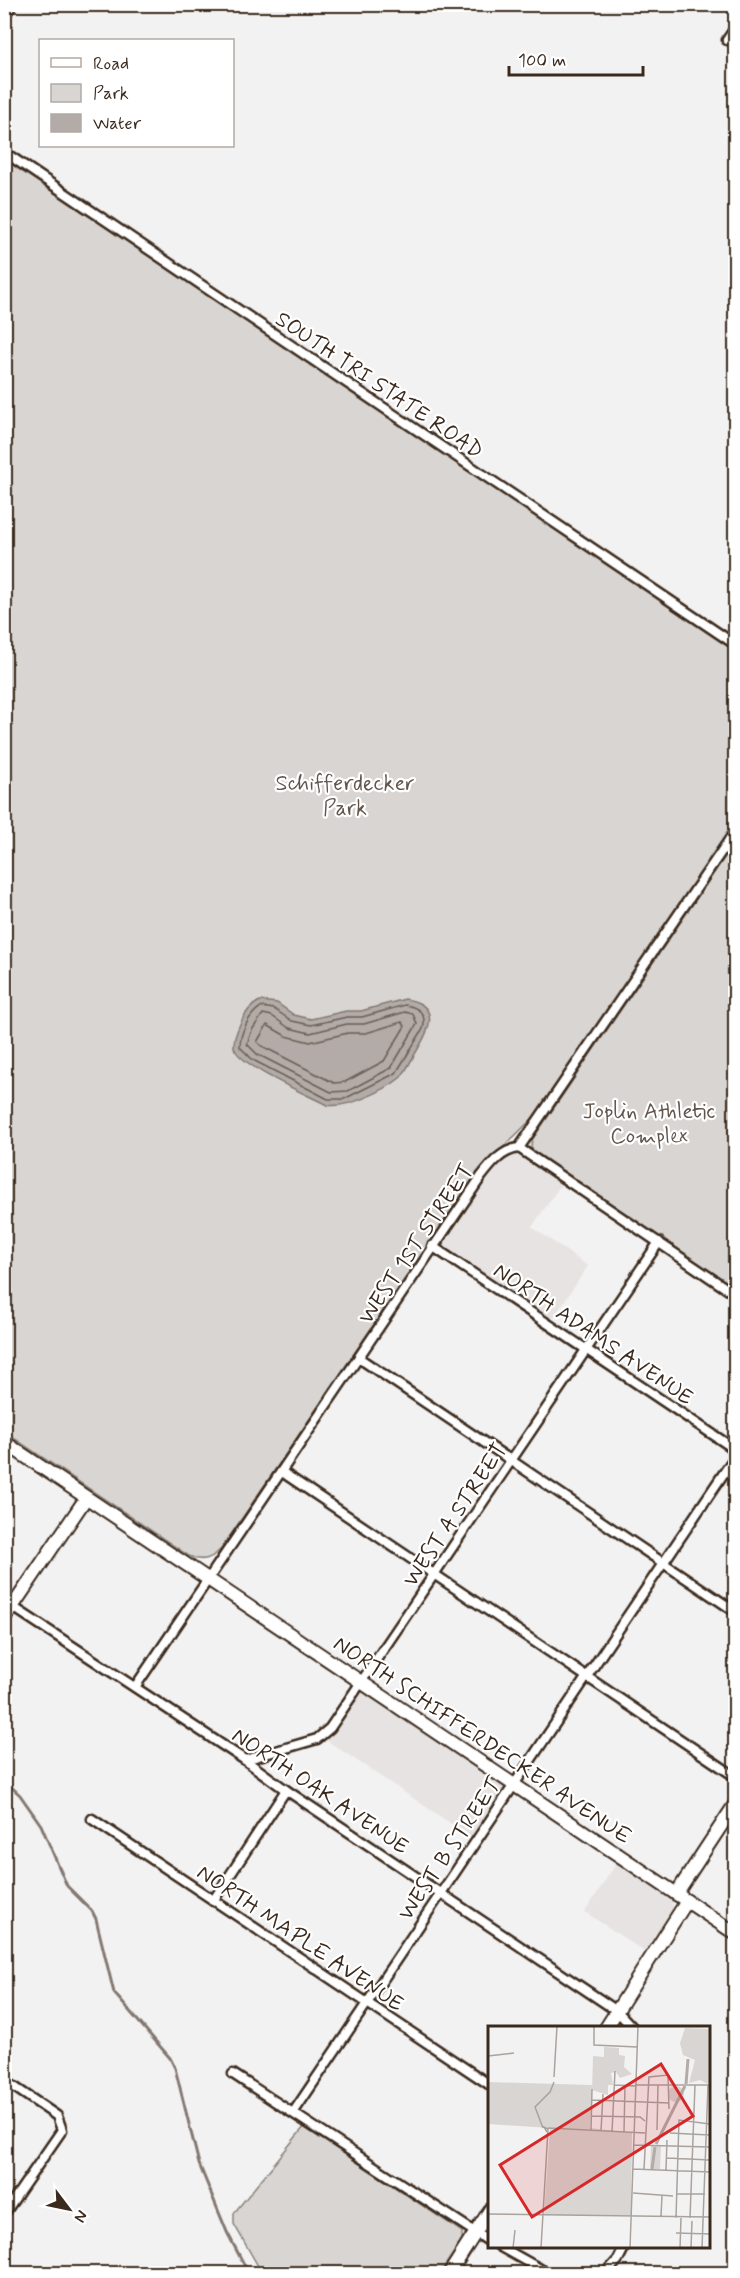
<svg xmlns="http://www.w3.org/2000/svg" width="740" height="2278" viewBox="0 0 740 2278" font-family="Mynerve,sans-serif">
  <rect width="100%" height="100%" fill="#f3f2f2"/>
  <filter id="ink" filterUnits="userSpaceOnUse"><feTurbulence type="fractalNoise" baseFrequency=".0167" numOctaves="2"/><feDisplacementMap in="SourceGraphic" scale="12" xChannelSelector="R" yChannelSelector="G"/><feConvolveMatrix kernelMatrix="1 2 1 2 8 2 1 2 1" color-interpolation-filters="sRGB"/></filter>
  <g filter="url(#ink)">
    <g fill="#e6e3e2">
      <polygon points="519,1156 562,1183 532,1227 588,1266 552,1320 442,1247 444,1239 490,1174 503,1160 508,1157"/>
      <polygon points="364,1692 502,1783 503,1790 471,1837 326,1740 335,1731 359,1695"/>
      <polygon points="617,1862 670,1897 673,1904 672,1913 648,1954 585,1912"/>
    </g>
    <g fill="#d8d5d2" stroke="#8a8078" stroke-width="1.5">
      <path d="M4 156 735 649V822L724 841 536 1115 477 1173 221 1549C212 1559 202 1563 189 1556L5 1432Z"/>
      <polygon points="735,842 735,1288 534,1152 531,1147 532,1140"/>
      <polygon points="304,2127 462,2232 462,2240 440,2273 262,2273 234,2224 234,2213"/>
    </g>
    <path fill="#b2aba7" stroke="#827770" stroke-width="1.5" d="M405 999C444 1005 428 1032 415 1054 410 1062 406 1072 400 1078 384 1091 346 1109 327 1105 308 1095 237 1065 234 1047 233 1040 237 1031 240 1024 244 1015 251 1005 260 1001L277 1003 294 1015 311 1019 346 1011H361Z"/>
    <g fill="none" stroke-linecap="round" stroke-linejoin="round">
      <g stroke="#6b5e55" stroke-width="1.5">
        <path d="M405 1005C419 1007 427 1014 423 1029L396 1073 344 1099H328L253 1060 240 1047C240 1033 249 1014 261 1007L274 1009 292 1021 311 1025 347 1017H362Z"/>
        <polygon points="405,1012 413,1014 417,1024 391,1068 348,1091 331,1092 257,1054 247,1044 252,1030 263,1014 272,1016 289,1028 310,1033 347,1024 364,1024"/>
        <polygon points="402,1022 405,1026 384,1061 345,1082 334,1083 262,1046 257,1042 267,1025 286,1036 310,1042 348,1033 366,1033"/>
      </g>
      <polyline stroke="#827770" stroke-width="3" points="4,1780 20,1795 41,1825 67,1886 92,1911 96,1919 114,1993 170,2058 175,2068 199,2164 227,2232 249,2274"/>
      <defs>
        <g id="street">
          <polyline points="727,40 736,27"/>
          <polyline points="4,152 736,645"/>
          <polyline points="519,1148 736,1295"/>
          <polyline points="432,1246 736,1450"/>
          <polyline points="359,1358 736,1612"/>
          <polyline points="282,1472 736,1777"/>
          <polyline points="4,1601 245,1760 286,1790 617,2011 633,2028"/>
          <path d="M135 1687 481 1177C491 1164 502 1150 519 1148L736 830"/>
          <polyline points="245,1760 317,1739 330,1728 659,1242"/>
          <polyline points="92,1819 490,2085"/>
          <polyline points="213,1901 286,1790"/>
          <polyline points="233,2074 490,2242"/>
          <polyline points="4,2080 57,2116 62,2130 4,2214"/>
          <polyline points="293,2113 736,1455"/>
          <polyline points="499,2246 549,2274"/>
          <polyline points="605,2274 618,2260 625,2246"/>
        </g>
        <g id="secondary">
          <polyline points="4,1442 736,1934"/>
          <polyline points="4,1619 86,1498"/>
          <polyline points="676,1894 736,1803"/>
          <polyline points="606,2028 687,1901"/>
          <polyline points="449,2274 490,2210"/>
        </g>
        <polyline id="primary" points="4,12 9,4"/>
      </defs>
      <use href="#street" stroke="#3b2a1e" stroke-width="13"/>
      <use href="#secondary" stroke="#3b2a1e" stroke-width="16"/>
      <use href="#primary" stroke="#3b2a1e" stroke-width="18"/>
      <use href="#street" stroke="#fff" stroke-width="8"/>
      <use href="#secondary" stroke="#fff" stroke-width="12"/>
      <use href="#primary" stroke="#fff" stroke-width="14"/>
    </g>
  </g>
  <g text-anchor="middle" stroke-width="4.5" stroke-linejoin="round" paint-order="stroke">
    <g font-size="22" fill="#3b2a1e" stroke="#fff">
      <text transform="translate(380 384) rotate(34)" y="8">SOUTH TRI STATE ROAD</text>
      <text transform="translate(415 1243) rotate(-56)" y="8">WEST 1ST STREET</text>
      <text transform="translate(594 1333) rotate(34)" y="8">NORTH ADAMS AVENUE</text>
      <text transform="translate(454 1514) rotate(-56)" y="8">WEST A STREET</text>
      <text transform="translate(483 1739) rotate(34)" y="8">NORTH SCHIFFERDECKER AVENUE</text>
      <text transform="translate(321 1790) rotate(34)" y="8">NORTH OAK AVENUE</text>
      <text transform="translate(449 1848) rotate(-56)" y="8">WEST B STREET</text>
      <text transform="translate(301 1937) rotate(34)" y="8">NORTH MAPLE AVENUE</text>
    </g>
    <g font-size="22" fill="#62554b" stroke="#fff">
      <text x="345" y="790">Schifferdecker<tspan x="345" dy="25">Park</tspan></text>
      <text x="649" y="1118">Joplin Athletic<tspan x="649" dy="25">Complex</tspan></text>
    </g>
  </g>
  <g transform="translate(488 2026)">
    <rect width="222" height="222" fill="#f3f2f2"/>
    <path d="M197 2 222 3V59L212 54 201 57 207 34 195 29 192 17ZM116 21 131 22V29L137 30 136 41 144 48 132 52 128 46 123 47 125 59H120V69L104 64 105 30 116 31ZM0 56 104 59 102 102 144 107 143 189H56L62 102 0 98ZM180 68a8 8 0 1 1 16 0a8 8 0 1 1-16 0ZM163 120H173L172 143H162Z" fill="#d8d5d2"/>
    <path fill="none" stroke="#b2aba7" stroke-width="3" d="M198 58 200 33M168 118 197 60M164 143 167 121"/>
    <path fill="none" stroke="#a9a29d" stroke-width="1.5" d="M106 0V19L149 21M0 30 26 27M66 51 69 0M126 59 148 60M148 59H221M104 74 181 77M103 90 152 91 157 95M55 102 47 81 62 66 66 56M60 102 157 107M103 104 104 63M169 104 170 59M113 105 115 68M124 106 127 45M136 106 137 59M182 107 221 109M146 119 221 121M179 132 222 134M145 143 222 146M156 143 161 51 180 49 181 83M178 144 179 114M145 167 185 170M189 168H217M0 188 222 191M173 190 174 170M188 192 191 94 222 98M202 192 207 59M188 207 222 208M25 222 27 204M53 222 60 103 56 101 59 106M142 222 150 0M192 222 193 192M203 222 204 195M214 222 220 59"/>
    <path fill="#d62828" fill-opacity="0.15" stroke="#d62828" stroke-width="3" d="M173 38 205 90 44 191 12 139Z"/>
    <rect width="222" height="222" fill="none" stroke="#3b2a1e" stroke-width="3"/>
  </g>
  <rect width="740" height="2278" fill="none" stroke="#fff" stroke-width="24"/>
  <rect x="12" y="12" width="716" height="2254" fill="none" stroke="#3b2a1e" stroke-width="2" filter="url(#ink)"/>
  <rect x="39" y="39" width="195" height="108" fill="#ffffff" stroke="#b1aaa5" stroke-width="1.5"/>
  <rect x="51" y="58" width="30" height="9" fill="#ffffff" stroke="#b1aaa5" stroke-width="1.5"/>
  <text x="93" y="69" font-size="18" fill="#3b2a1e">Road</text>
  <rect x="51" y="84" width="30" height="18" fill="#d8d5d2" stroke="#b1aaa5" stroke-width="1.5"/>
  <text x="93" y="99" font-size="18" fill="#3b2a1e">Park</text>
  <rect x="51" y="114" width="30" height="18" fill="#b2aba7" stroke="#b1aaa5" stroke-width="1.5"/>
  <text x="93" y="129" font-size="18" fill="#3b2a1e">Water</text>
  <g transform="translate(69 2209) rotate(122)" stroke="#ffffff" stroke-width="4.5" paint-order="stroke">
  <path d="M0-4.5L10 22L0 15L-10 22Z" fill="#3b2a1e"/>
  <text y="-9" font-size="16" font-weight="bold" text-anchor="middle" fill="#3b2a1e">N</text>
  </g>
  <path d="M509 66v9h134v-9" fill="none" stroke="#3b2a1e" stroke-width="3"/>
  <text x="518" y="66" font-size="18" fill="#3b2a1e" stroke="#ffffff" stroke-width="4.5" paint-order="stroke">100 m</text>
</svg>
